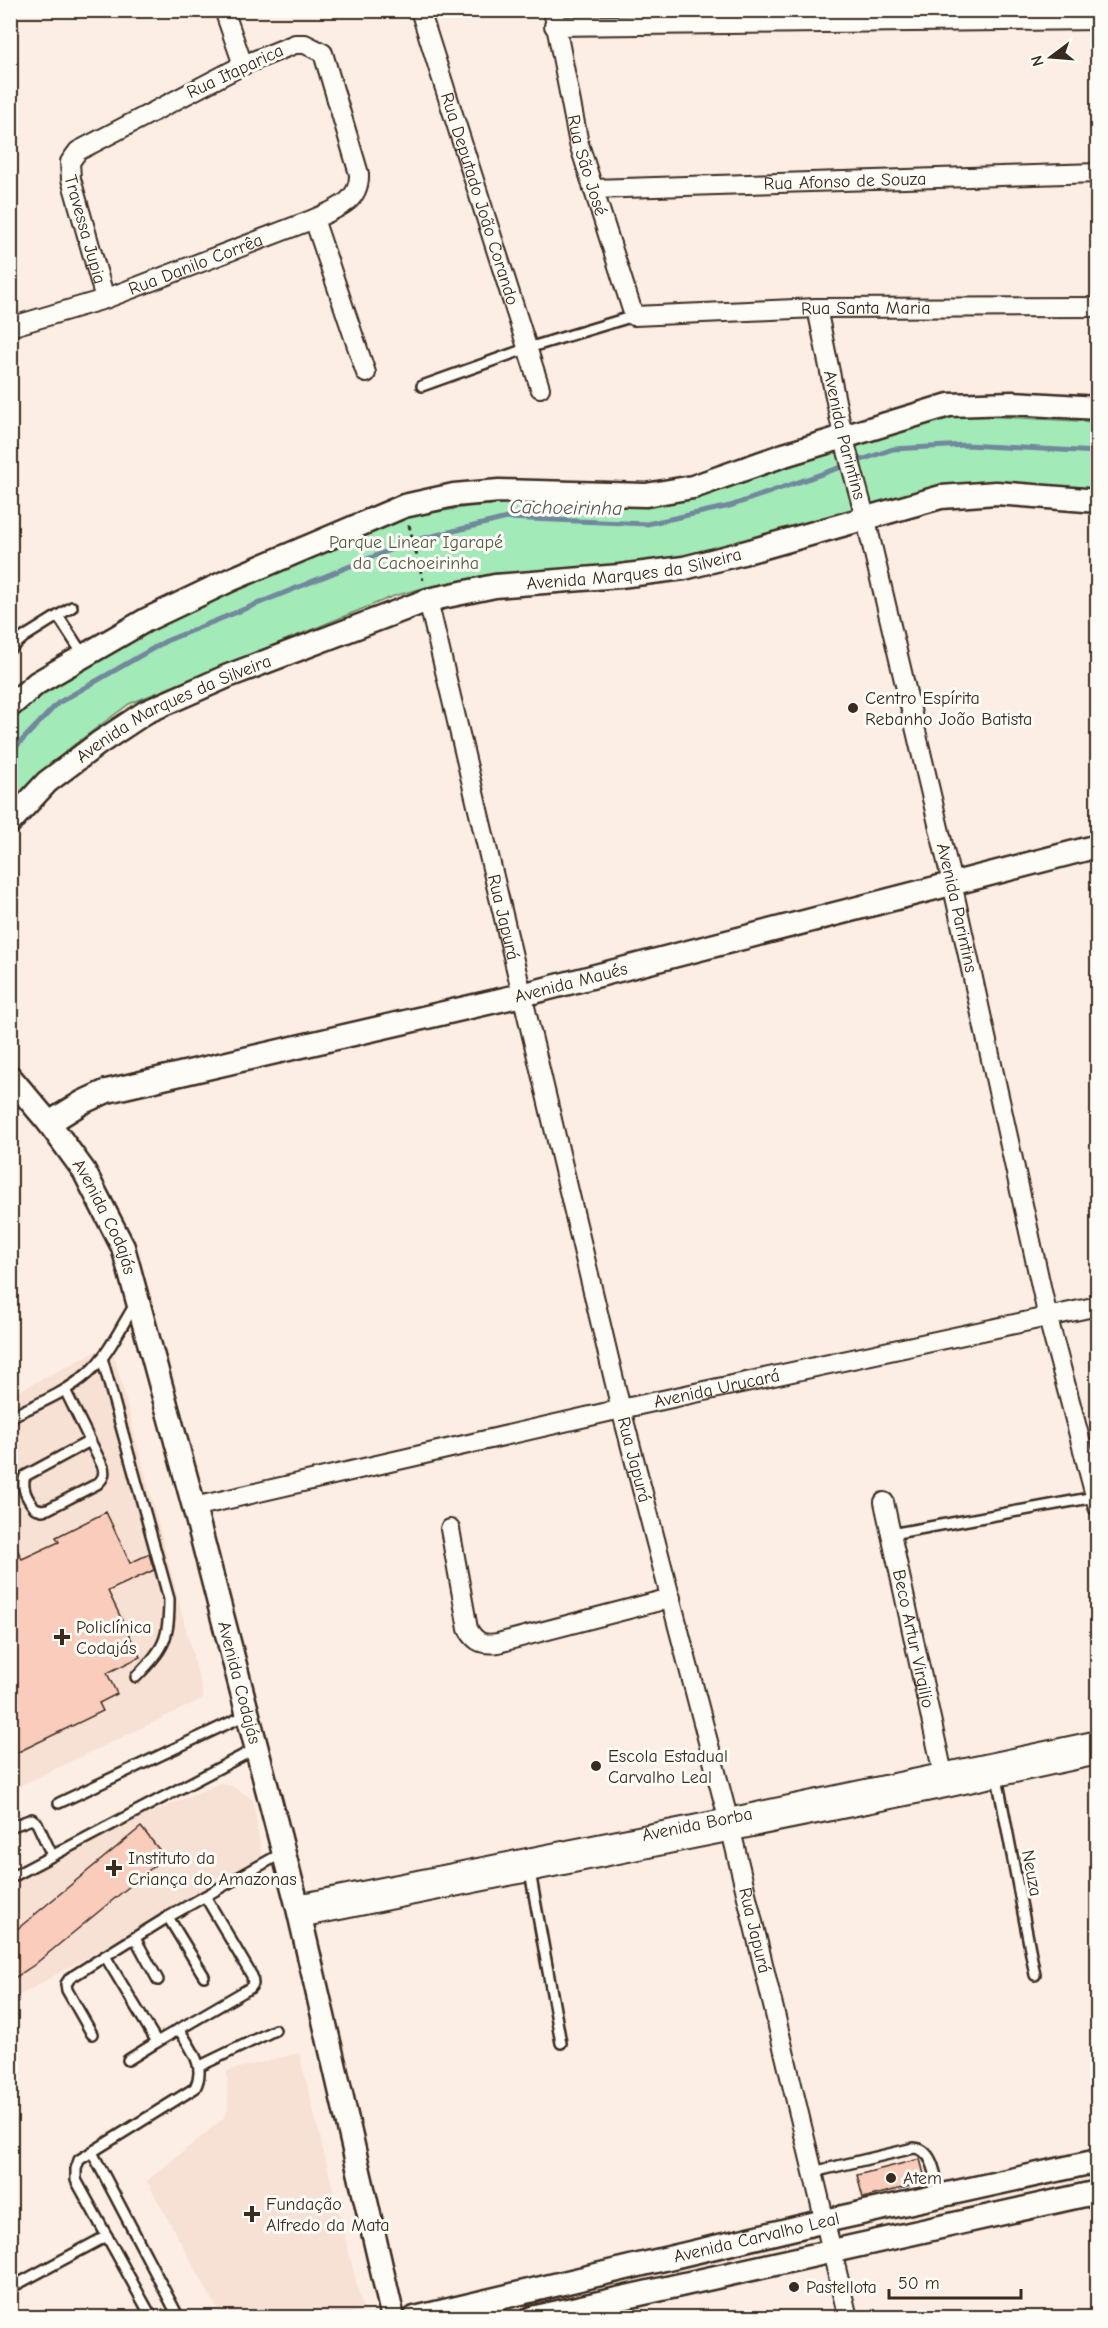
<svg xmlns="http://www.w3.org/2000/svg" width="1108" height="2328" viewBox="0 0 1108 2328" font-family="'Comic Neue',sans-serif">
  <rect width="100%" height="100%" fill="#fceee5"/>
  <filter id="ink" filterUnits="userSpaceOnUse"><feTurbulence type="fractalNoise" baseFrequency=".0167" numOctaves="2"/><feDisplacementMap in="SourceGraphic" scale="12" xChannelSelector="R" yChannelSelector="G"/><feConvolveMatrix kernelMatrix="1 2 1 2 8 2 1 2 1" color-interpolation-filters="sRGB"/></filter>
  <g filter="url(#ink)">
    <g fill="#f7e0d4">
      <polygon points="111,1344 204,1698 11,1790 11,1395"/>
      <polygon points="220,1783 232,1786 253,1800 262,1859 11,2000 11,1874"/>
      <polygon points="299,2053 363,2310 337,2317 222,2317 147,2181 222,2120 228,2109 227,2071"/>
    </g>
    <polygon fill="#a2eab7" stroke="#6e8a6a" stroke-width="1.5" points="965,415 1097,422 1097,494 1017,488 738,551 614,570 497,573 423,588 394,596 129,704 71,747 11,804 11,714 37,688 166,619 314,553 406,517 467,507 512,503 623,506 674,501 743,482 926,422"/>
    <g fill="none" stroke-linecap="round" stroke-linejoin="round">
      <polyline stroke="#72889d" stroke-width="5" points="10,753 58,703 166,641 412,541 507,518 647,524 730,506 893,449 966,445 1098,452"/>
    </g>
    <g fill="#f9ccbb" stroke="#3b2a1e" stroke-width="1.5">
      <polygon points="106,1512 130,1563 149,1554 154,1570 108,1591 140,1657 107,1673 117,1694 99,1703 103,1711 10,1756 10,1535 22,1559 59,1542 56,1537"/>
      <polygon points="141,1827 165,1857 34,1965 10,1981 10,1935"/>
      <polygon points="920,2159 926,2182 863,2198 857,2175"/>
    </g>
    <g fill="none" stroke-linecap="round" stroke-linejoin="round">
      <defs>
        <g id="service">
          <polyline points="422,386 528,348 634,316"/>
          <polyline points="58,616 84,656"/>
          <polyline points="10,649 24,637 72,607"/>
          <path d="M102 1358 169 1599C169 1640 165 1647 136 1677"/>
          <path d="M65 1390 103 1467C105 1475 103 1479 97 1484L48 1509 42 1510 35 1508C27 1499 21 1488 25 1476L90 1441"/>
          <path d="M10 1417C37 1404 66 1393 88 1373 109 1355 121 1326 136 1303"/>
          <polyline points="891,1534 1095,1497"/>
          <polyline points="997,1777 1035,1975"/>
          <polyline points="59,1803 248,1714"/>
          <polyline points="10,1827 32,1819 37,1823 52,1855"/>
          <polyline points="530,1872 561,2043"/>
          <polyline points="10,1878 257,1748"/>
          <polyline points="205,1896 252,1976 253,1984 250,1988 157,2042 105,1956 168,1917 284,1852"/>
          <polyline points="168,1917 204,1976"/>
          <polyline points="135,1938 158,1980"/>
          <polyline points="92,2034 67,1990 66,1984 70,1978 105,1956"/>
          <polyline points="128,2060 157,2042"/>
          <polyline points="200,2066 275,2030"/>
          <polyline points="92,2152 179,2318"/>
          <path d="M813 2172 914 2148C934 2149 936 2179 940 2195"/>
          <polyline points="10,2288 107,2236"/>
          <path d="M152 2318 76 2180V2169L79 2160 195 2088C207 2066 190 2048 179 2029"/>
        </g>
        <g id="minor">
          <polyline points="224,10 243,65"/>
          <path id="s1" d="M420 10 540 388"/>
          <path id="s2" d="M553 10 579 144 634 316 817 308 1098 307"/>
          <polyline points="554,26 1098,20"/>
          <path id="s3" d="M593 189 1098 173"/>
          <polyline points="314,219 366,373"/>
          <path id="s4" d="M817 308 843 436 866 520 952 883 1048 1318 1098 1507"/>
          <path id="s5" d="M10 327 105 299 314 219C336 209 360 202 359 174L323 53 305 44H295L243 65 78 151 70 162 71 179 105 299"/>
          <path id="s6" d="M428 600 621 1409 728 1818 848 2318"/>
          <path id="s7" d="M884 1502 943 1774"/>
          <path id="s8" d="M194 1507 621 1409 1098 1306"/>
          <path d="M450 1529 468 1629C476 1643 483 1645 498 1643L671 1598"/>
          <path id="s9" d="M297 1904 728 1818 1098 1740"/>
          <polyline points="300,1918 946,1788 1098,1755"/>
        </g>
        <g id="tertiary">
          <polyline points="10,706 37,683 146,620 230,580 404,506 454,495 499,491 646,495 693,487 784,455 949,405 1013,403 1098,408"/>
          <path id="s10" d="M10 822 47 782 99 743 146 712 228 676 428 600 495 586 620 576 684 568 743 553 941 497 996 493 1098 501"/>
          <path id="s11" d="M10 1077 49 1123 84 1171 123 1247 194 1507 297 1904 393 2318"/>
          <path id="s12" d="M49 1123 83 1102 107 1091 522 995 1098 846"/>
          <path id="s13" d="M415 2318 825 2221 1098 2161"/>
          <polyline points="532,2318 1098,2192"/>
        </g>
      </defs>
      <use href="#service" stroke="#3b2a1e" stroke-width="14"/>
      <use href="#minor" stroke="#3b2a1e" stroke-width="22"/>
      <use href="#tertiary" stroke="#3b2a1e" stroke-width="27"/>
      <polyline stroke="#3b2a1e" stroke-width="3" stroke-dasharray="4.5 4.5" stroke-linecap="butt" points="409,525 423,580"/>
      <use href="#service" stroke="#fdfcf7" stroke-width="9"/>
      <use href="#minor" stroke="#fdfcf7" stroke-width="18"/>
      <use href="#tertiary" stroke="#fdfcf7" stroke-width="22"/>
    </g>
  </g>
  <g fill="#3b2a1e" stroke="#fdfcf7" stroke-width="2">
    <circle cx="853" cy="708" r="6"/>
    <path d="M59 1628h6v6h6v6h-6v6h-6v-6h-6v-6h6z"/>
    <circle cx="596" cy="1766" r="6"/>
    <path d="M111 1859h6v6h6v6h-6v6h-6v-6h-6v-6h6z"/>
    <circle cx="891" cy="2178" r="6"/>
    <path d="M249 2205h6v6h6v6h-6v6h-6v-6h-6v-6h6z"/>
    <circle cx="794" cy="2287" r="6"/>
  </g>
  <g text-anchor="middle" stroke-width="6" stroke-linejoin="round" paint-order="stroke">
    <g font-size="18" fill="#3b2a1e" stroke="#fdfcf7">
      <text transform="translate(235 71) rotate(-25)" y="6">Rua Itaparica</text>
      <text dy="6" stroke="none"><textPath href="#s2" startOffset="159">Rua São José</textPath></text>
      <text dy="6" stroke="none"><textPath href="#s3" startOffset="252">Rua Afonso de Souza</textPath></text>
      <text dy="6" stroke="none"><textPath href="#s1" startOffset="198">Rua Deputado João Corando</textPath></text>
      <text dy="6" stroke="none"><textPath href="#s5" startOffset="873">Travessa Jupia</textPath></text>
      <text dy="6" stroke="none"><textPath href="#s5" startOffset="196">Rua Danilo Corrêa</textPath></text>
      <text dy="6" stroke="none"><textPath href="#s2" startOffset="549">Rua Santa Maria</textPath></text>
      <text dy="6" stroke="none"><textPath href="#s4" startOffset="130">Avenida Parintins</textPath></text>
      <text dy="6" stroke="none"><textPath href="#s10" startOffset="688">Avenida Marques da Silveira</textPath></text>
      <text dy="6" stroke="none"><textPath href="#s10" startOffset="202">Avenida Marques da Silveira</textPath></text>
      <text dy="6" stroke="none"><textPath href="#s4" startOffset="616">Avenida Parintins</textPath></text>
      <text dy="6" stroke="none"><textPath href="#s6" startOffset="326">Rua Japurá</textPath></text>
      <text dy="6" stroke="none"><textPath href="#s12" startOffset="543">Avenida Maués</textPath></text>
      <text dy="6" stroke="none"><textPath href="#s11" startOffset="170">Avenida Codajás</textPath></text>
      <text dy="6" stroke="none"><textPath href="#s8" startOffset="536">Avenida Urucará</textPath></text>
      <text dy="6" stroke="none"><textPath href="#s6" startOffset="884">Rua Japurá</textPath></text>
      <text dy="6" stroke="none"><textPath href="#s7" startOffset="140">Beco Artur Virgiljo</textPath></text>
      <text dy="6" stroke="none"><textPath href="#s11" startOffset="656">Avenida Codajás</textPath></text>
      <text dy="6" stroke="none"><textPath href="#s9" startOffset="408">Avenida Borba</textPath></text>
      <text transform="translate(1032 1873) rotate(79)" y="6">Neuza</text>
      <text dy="6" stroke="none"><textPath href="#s6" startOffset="1370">Rua Japurá</textPath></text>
      <text dy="6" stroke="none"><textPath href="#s13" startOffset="351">Avenida Carvalho Leal</textPath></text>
    </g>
    <g font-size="18" fill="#555a44" stroke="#fdfcf7">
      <text x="416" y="548">Parque Linear Igarapé<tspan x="416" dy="21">da Cachoeirinha</tspan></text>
    </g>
    <g font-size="18" fill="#3b2a1e" stroke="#fdfcf7" text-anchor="start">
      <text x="865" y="704">Centro Espírita<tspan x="865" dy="21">Rebanho João Batista</tspan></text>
      <text x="76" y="1633">Policlínica<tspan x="76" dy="21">Codajás</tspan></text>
      <text x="608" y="1762">Escola Estadual<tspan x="608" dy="21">Carvalho Leal</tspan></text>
      <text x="128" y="1864">Instituto da<tspan x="128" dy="21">Criança do Amazonas</tspan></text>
      <text x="903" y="2184">Atem</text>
      <text x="266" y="2210">Fundação<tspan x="266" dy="21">Alfredo da Mata</tspan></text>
      <text x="806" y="2293">Pastellota</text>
    </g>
    <g font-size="20" font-style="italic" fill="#56595e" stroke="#fdfcf7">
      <text transform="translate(566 507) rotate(1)" y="7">Cachoeirinha</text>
    </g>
  </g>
  <rect width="1108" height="2328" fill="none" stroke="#fdfcf7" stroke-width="36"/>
  <rect x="18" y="18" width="1072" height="2292" fill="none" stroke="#3b2a1e" stroke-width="2" filter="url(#ink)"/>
  <g transform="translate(1051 57) rotate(254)" stroke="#fdfcf7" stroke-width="4.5" paint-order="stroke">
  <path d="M0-4.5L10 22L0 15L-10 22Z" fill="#3b2a1e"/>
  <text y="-9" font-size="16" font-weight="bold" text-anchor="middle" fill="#3b2a1e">N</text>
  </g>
  <path d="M889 2289v9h132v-9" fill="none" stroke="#3b2a1e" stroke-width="3"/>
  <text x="898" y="2289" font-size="18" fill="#3b2a1e" stroke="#fdfcf7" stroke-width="4.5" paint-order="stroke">50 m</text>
</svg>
